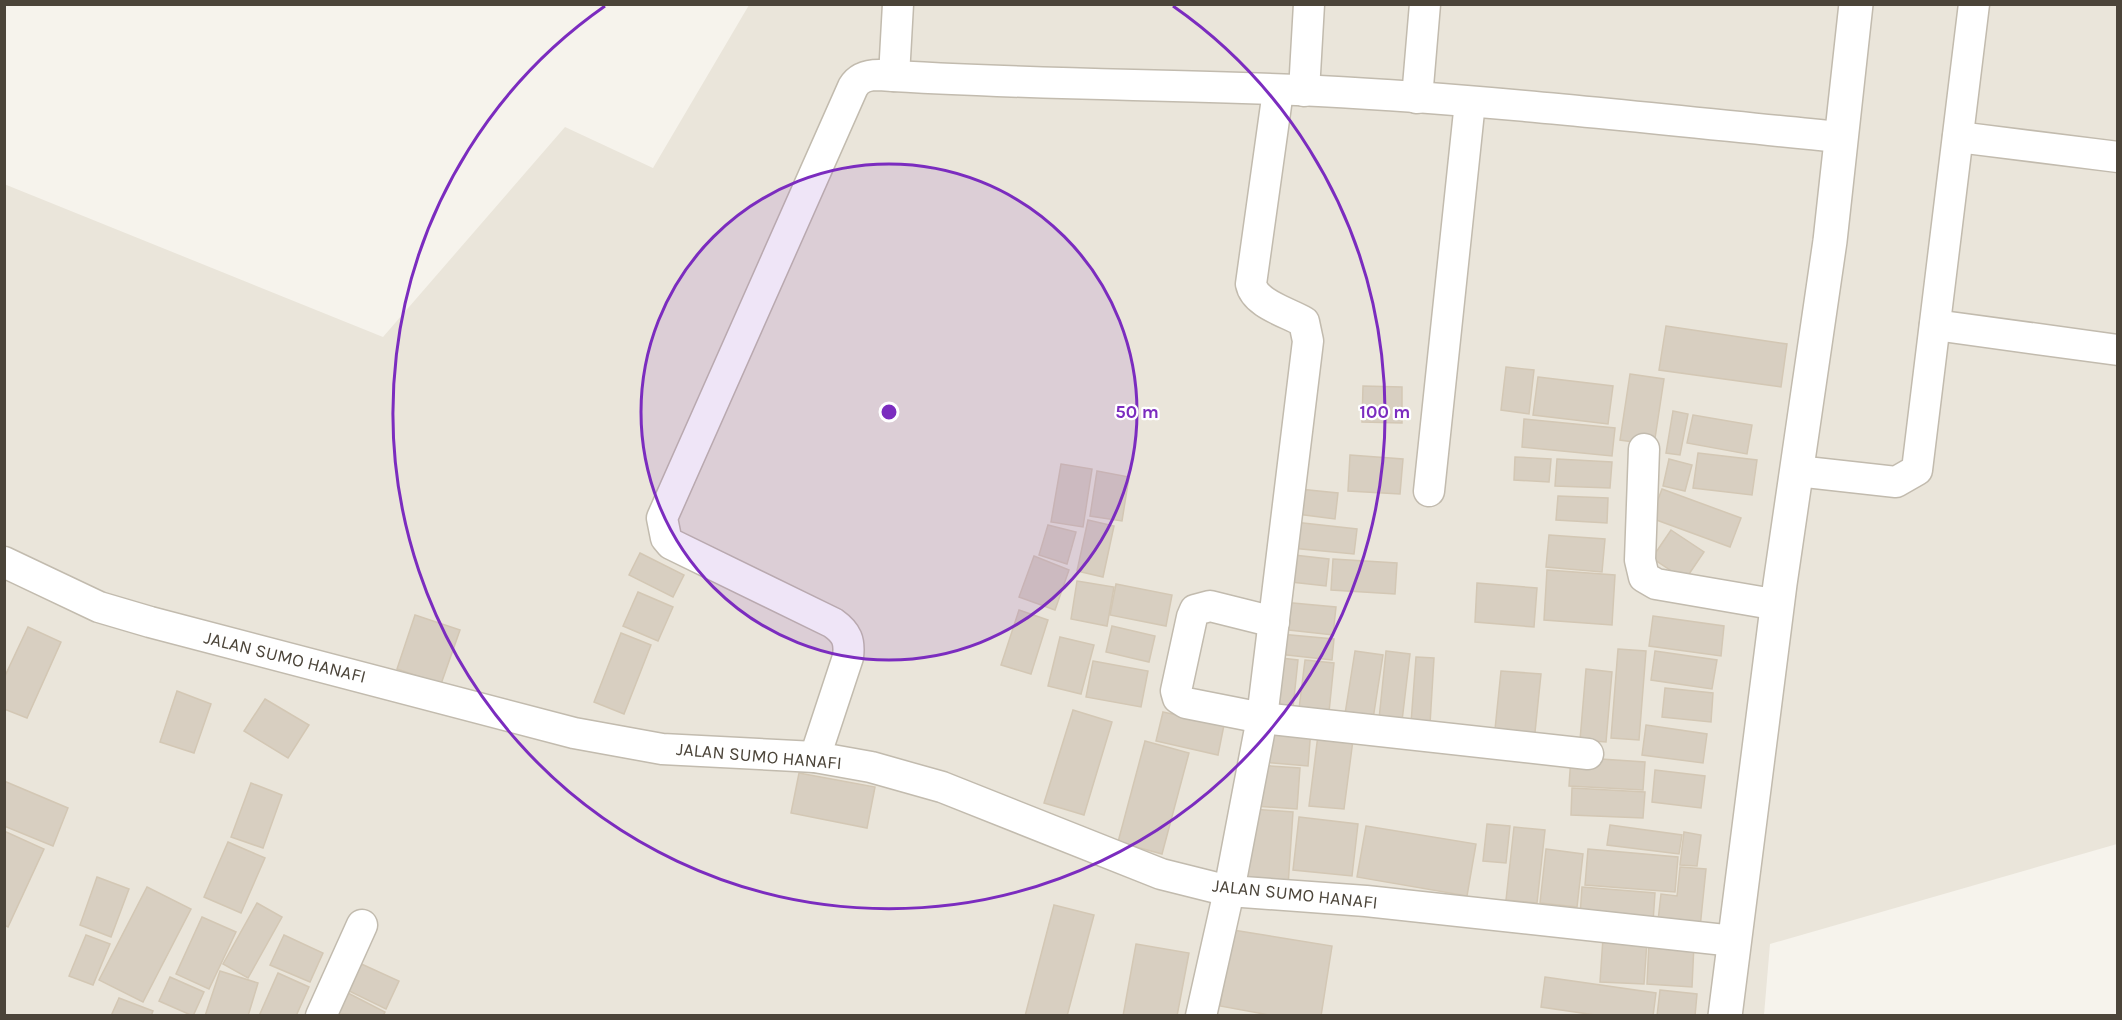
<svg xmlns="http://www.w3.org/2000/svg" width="2122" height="1020" viewBox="0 0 2122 1020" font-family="Karla,sans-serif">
  <rect width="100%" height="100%" fill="#f6f3ec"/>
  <polygon fill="#eae5da" points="749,5 2117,5 2117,844 1770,944 1764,1015 5,1015 4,184 383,337 565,127 653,168"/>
  <g fill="#d8cfc1" stroke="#d3c7b4" stroke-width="1.5">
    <polygon points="1666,326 1787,344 1781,387 1659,370"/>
    <polygon points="1506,367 1534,370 1529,414 1501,410"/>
    <polygon points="1630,374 1664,379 1654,445 1620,440"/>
    <polygon points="1538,377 1613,386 1608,424 1533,415"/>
    <polygon points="1363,386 1402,387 1402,423 1362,422"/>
    <polygon points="1673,411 1688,414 1680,455 1666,453"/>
    <polygon points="1693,415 1752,425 1747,454 1687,443"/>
    <polygon points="1524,419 1615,428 1612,456 1522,447"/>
    <polygon points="1698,453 1757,460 1752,495 1693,488"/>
    <polygon points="1350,455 1403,459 1400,494 1348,491"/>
    <polygon points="1515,457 1551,459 1549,482 1514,480"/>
    <polygon points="1557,459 1612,462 1610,488 1555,486"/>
    <polygon points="1669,459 1692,465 1685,491 1663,486"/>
    <polygon points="1061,464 1092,469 1083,527 1051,522"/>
    <polygon points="1097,471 1129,477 1122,521 1090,516"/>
    <polygon points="1299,489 1338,493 1335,519 1297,514"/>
    <polygon points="1662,489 1741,518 1730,547 1651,518"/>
    <polygon points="1558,496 1608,498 1607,523 1556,520"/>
    <polygon points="1088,520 1114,526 1103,577 1077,571"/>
    <polygon points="1294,522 1357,529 1354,554 1291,548"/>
    <polygon points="1048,525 1076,532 1067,564 1039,555"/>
    <polygon points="1671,530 1704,552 1685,580 1652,558"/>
    <polygon points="1549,535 1605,539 1602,572 1546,567"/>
    <polygon points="640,553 684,575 673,597 629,575"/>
    <polygon points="1285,554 1329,559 1326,586 1282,581"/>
    <polygon points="1034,556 1069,570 1055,610 1019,597"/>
    <polygon points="1333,559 1397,563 1395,594 1331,590"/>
    <polygon points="1547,570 1615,575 1612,625 1544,620"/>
    <polygon points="1077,581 1114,587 1107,626 1071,619"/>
    <polygon points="1477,583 1537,588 1534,627 1475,622"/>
    <polygon points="1116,584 1172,595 1166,626 1110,615"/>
    <polygon points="638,592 673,607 658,641 623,626"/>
    <polygon points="1282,602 1336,607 1333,635 1280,629"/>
    <polygon points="1019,610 1048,620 1031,674 1001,665"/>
    <polygon points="415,615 460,630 441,684 397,669"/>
    <polygon points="1653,616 1724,626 1721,656 1649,646"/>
    <polygon points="1112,626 1155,636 1149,662 1106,652"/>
    <polygon points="28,627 61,642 27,718 4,709 4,678"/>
    <polygon points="621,633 651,645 624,714 594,702"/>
    <polygon points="1280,634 1334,639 1332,660 1278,654"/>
    <polygon points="1060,637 1094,645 1081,694 1048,686"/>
    <polygon points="1618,649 1646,651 1639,740 1611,738"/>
    <polygon points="1355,651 1383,655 1373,719 1345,714"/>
    <polygon points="1386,651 1410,654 1402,721 1379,719"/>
    <polygon points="1655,651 1717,660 1712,689 1651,680"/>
    <polygon points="1272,657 1298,660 1292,717 1266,714"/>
    <polygon points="1416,657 1434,658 1430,724 1411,723"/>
    <polygon points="1305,660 1334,663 1329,712 1299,709"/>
    <polygon points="1093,661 1148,671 1141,707 1086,697"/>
    <polygon points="1586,669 1612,672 1606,742 1580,740"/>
    <polygon points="1501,671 1541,674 1534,742 1494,739"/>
    <polygon points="1665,688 1713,693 1711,722 1662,717"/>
    <polygon points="177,691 211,704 194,753 160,742"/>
    <polygon points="265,699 309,725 288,758 244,731"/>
    <polygon points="1073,710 1112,722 1084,815 1044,803"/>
    <polygon points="1163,712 1224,725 1218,755 1156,741"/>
    <polygon points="1265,725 1311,729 1308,766 1262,762"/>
    <polygon points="1646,725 1707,734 1703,763 1642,755"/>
    <polygon points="1318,735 1353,740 1344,809 1309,806"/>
    <polygon points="1145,741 1189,753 1162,854 1118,842"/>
    <polygon points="1571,757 1645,762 1643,790 1569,786"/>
    <polygon points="1257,765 1300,768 1297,809 1255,806"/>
    <polygon points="1655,770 1705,776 1701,808 1652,802"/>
    <polygon points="799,773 875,787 867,828 791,813"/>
    <polygon points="4,781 68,808 53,846 4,826"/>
    <polygon points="251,783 282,795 263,848 231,837"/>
    <polygon points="1572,788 1645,792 1643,818 1571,815"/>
    <polygon points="1252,809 1293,812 1288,886 1247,883"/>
    <polygon points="1299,817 1358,824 1352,876 1293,870"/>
    <polygon points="1487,824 1510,826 1506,863 1483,861"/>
    <polygon points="1610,825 1682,835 1679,854 1607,845"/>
    <polygon points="1366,826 1476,844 1467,896 1357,877"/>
    <polygon points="1514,827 1545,830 1537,903 1506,900"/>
    <polygon points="4,831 44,849 8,927 4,925"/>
    <polygon points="1684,832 1701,835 1697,866 1680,865"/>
    <polygon points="228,842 265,858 241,913 204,897"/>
    <polygon points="1546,849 1583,854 1577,907 1540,903"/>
    <polygon points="1588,849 1678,857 1675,892 1585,885"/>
    <polygon points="1680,867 1706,869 1700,928 1658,921 1661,894 1677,896"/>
    <polygon points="97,877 129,889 111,937 80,925"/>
    <polygon points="147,887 191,909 143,1002 99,980"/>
    <polygon points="1582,887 1655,893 1653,922 1580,916"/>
    <polygon points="257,903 282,917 248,978 223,964"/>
    <polygon points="1054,905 1094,915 1067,1016 1025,1016"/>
    <polygon points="202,917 236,932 209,989 176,974"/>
    <polygon points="1233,930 1332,946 1321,1016 1275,1016 1220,1006"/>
    <polygon points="86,935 110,944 93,985 69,976"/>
    <polygon points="284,935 323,953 310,982 270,965"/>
    <polygon points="1603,938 1647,941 1644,984 1600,982"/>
    <polygon points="1649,942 1694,944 1692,987 1647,984"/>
    <polygon points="1136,944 1189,953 1177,1016 1123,1016"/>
    <polygon points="357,962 399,981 386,1009 345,989"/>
    <polygon points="220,971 258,983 248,1016 205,1016"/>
    <polygon points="278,973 309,987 296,1016 259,1016"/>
    <polygon points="170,977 204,992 193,1016 159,1001"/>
    <polygon points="1545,977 1656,993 1653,1016 1602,1016 1541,1007"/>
    <polygon points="1660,990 1697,994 1695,1016 1657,1016"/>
    <polygon points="346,992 385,1012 383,1016 336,1014"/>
    <polygon points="119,998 153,1011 151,1016 111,1016"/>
  </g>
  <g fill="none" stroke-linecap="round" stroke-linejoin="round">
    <defs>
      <g id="minor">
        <polyline points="894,76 898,4"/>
        <polyline points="1304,91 1309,4"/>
        <polyline points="1417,98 1425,4"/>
        <polyline points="1958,137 2118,157"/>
        <polyline points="1935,325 2118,350"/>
        <polyline points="1644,449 1640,560 1644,577 1656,584 1778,605"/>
        <polyline points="1797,471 1896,482 1917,470 1974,4"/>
        <polyline points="1429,491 1470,102"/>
        <polyline points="4,562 99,607 150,622 574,733 662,749 815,757 871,767 942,787 1161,874 1229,891 1366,901 1734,941"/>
        <polyline points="1274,622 1210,606 1195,610 1192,617 1176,691 1178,698 1186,703 1262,718 1588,754"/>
        <path d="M815 757 848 657C850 641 847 633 833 623L671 544 666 538 662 518 853 87C859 77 868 75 879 75 1025 85 1172 84 1319 91 1493 100 1666 120 1839 137"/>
        <polyline points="321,1016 362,925"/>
        <path d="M1201 1016 1229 891 1262 718 1308 341 1304 322C1287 312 1255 304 1251 284L1278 91"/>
      </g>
      <polyline id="tertiary" points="1725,1016 1780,584 1830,241 1856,4"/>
    </defs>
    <use href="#minor" stroke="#c2bbae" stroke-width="33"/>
    <use href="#tertiary" stroke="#c2bbae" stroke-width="36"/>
    <use href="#minor" stroke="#fff" stroke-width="30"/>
    <use href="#tertiary" stroke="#fff" stroke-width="33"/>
  </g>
  <circle cx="889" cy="412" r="248" fill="#7b2cbf" fill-opacity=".12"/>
  <g fill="none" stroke="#7b2cbf" stroke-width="3">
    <circle cx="889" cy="412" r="248"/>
    <path d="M1173 6A496 496 0 1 1 605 6"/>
  </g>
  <g text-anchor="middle" stroke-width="4.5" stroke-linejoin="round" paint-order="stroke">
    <g font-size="18" fill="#4b4439" stroke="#fff">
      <text transform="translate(285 657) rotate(14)" y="6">JALAN SUMO HANAFI</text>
      <text transform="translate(759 756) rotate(5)" y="6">JALAN SUMO HANAFI</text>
      <text transform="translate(1295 894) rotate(6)" y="6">JALAN SUMO HANAFI</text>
    </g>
  </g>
  <circle cx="889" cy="412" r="9" fill="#7b2cbf" stroke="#fff" stroke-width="3"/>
  <g font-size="18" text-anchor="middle" font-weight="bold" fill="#7b2cbf" stroke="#fff" stroke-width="4.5" stroke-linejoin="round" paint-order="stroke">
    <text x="1137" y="418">50 m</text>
    <text x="1385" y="418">100 m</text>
  </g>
  <rect width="2122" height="1020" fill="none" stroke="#4b4439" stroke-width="12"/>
</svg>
